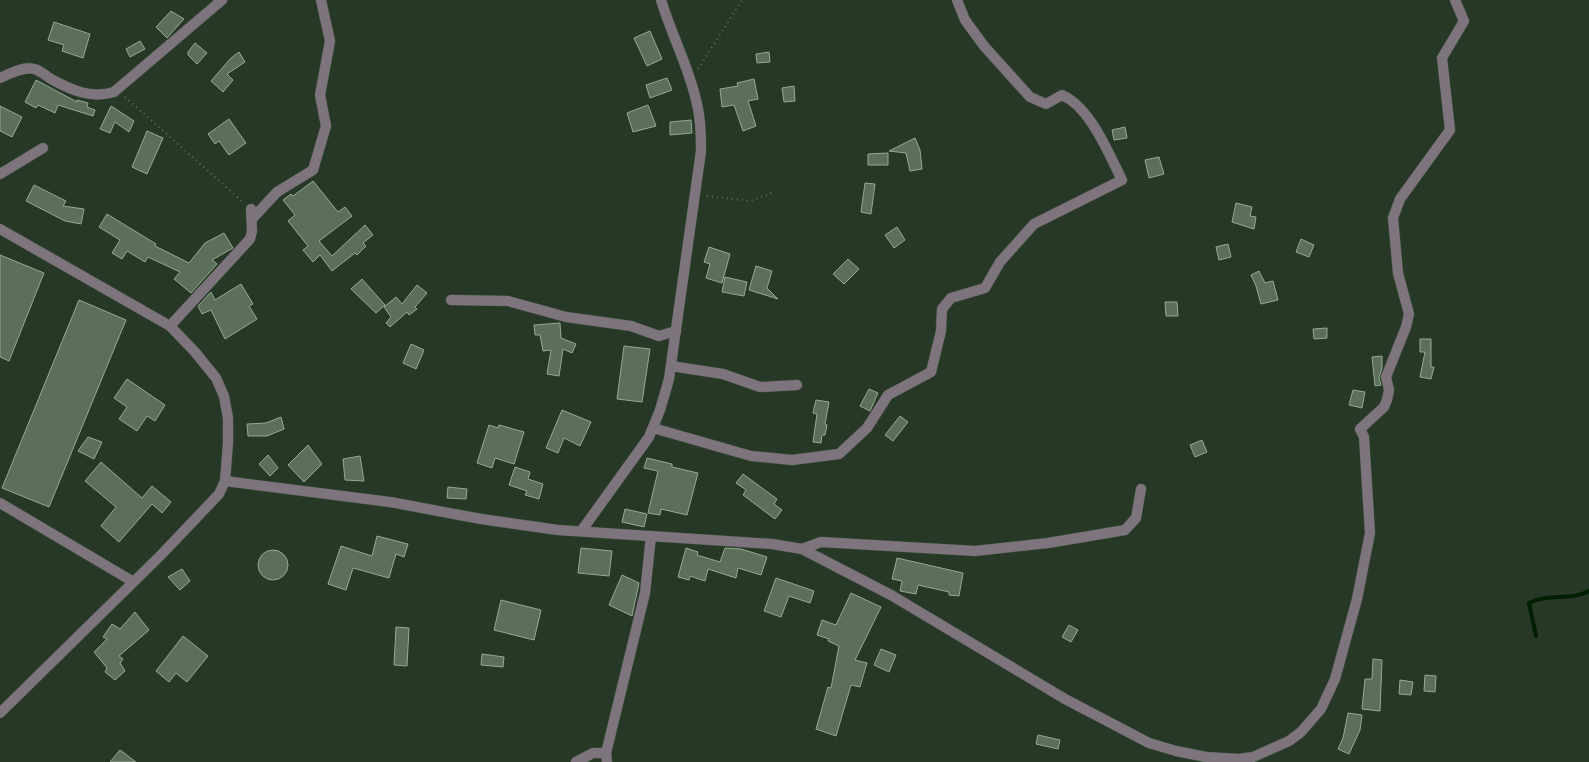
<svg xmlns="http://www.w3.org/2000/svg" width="1589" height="762" viewBox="0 0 1589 762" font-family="'Sofia Sans Condensed',sans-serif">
  <rect width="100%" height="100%" fill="#273826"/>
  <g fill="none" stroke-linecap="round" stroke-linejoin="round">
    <path stroke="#001f00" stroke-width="4" d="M1536 636 1529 603C1549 593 1571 601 1589 591"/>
  </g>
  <g fill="#5c6f5a" stroke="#95aa93">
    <polygon points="171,11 184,19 167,38 156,27"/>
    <polygon points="54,22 90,34 83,58 62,51 64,45 48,40"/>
    <polygon points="650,31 662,59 647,66 634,38"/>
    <polygon points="140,41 145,49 130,57 126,49"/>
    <polygon points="195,43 207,53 197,64 188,55 188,52"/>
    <polygon points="239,52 245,62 227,74 233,80 223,92 211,81 231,58"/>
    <polygon points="769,52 770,62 757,63 756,54"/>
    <polygon points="667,78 672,90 650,98 646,85"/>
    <polygon points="754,79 758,99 748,101 756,126 743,131 734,105 722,107 720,89 738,86 737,83"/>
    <polygon points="36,80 77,102 77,100 88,103 87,107 95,110 93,116 58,105 55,113 38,105 36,108 25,102"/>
    <polygon points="794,86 795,101 784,102 782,88"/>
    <polygon points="648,105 656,126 633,132 627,113"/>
    <polygon points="0,106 22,117 12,137 0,131"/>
    <polygon points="111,106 134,121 129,132 115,122 110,133 100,129"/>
    <polygon points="229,119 246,143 229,155 219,141 215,144 208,134"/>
    <polygon points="691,120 692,133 670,135 670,122"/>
    <polygon points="1125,127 1127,138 1114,140 1112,130"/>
    <polygon points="147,131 163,138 147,174 132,167"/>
    <polygon points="915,138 920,150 922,169 910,171 906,153 889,151"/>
    <polygon points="888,153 888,165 868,165 868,154"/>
    <polygon points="1159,157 1164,174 1149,178 1145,160"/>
    <polygon points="313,181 338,212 345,207 352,216 319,241 332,256 365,225 373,235 363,243 366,246 357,255 355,253 332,271 320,255 313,262 303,250 308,246 288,221 295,215 283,200 291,194 293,196"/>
    <polygon points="865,183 875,184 871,214 861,212"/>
    <polygon points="34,185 66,201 63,206 84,209 81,224 65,221 26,201"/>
    <polygon points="1236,203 1252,207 1250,216 1256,217 1254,229 1232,222"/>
    <polygon points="107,214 156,244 155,246 189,263 205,243 224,233 233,248 212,260 217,264 191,293 174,279 180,272 148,257 145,262 127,251 122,259 112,253 120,240 99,227"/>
    <polygon points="897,227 905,240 894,248 885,235"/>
    <polygon points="1301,239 1314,245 1309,257 1296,252"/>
    <polygon points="1228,244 1231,257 1219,260 1216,247"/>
    <polygon points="709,247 730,254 722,283 706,278 710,264 704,262"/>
    <polygon points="0,255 44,273 9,361 0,357"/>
    <polygon points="848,259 859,269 844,284 833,274"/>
    <polygon points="756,266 772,271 767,288 778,299 749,290"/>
    <polygon points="1259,271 1265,283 1273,281 1278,300 1261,304 1256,286 1251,275"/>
    <polygon points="725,277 747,282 744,296 722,292"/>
    <polygon points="362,279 385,305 376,313 351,289"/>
    <polygon points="241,284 253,304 249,306 257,319 225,339 211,310 202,314 198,306 211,292 215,300"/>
    <polygon points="417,285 427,293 415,307 417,309 409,315 407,312 390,327 386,323 391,317 384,307 396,297 402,304"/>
    <polygon points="79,300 126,320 49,507 2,488"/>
    <polygon points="1165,302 1177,302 1178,316 1166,316"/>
    <polygon points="560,323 561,338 576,344 572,353 563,349 559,376 547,374 551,350 543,351 540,335 535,335 534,325"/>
    <polygon points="1327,328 1327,338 1314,339 1313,329"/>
    <polygon points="1420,339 1431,339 1431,367 1434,367 1431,379 1420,377 1425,352 1420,352"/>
    <polygon points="411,344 424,350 416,369 403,363"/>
    <polygon points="624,346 650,349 642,402 617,399"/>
    <polygon points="1382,356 1382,368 1379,378 1381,385 1375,386 1372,357"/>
    <polygon points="127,379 165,405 155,421 147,416 137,431 119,419 127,407 114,398"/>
    <polygon points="869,389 878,393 870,411 860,406"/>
    <polygon points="1353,390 1365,392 1362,408 1349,405"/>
    <polygon points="816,400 829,402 825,424 827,425 825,435 822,435 821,443 813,442 817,414 813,413"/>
    <polygon points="562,410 591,422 580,446 564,438 558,453 546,448"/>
    <polygon points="900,416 908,422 893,441 885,435"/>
    <polygon points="281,417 284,429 267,436 248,436 247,424 266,423"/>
    <polygon points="489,425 498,428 499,425 524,432 514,464 495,458 492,468 477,463"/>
    <polygon points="88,437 102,442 94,459 78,451"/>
    <polygon points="1202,440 1207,452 1195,457 1190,445"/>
    <polygon points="308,445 322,464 304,482 288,465"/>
    <polygon points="268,455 278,468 270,476 259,464"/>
    <polygon points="360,456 364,481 345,480 343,459"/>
    <polygon points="647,458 672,464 672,467 698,473 687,515 661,509 660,515 648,513 658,471 644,468"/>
    <polygon points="101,462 142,498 152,486 171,502 162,513 152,504 119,542 101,526 116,507 85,481"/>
    <polygon points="515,467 530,472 528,479 543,484 539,499 525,495 527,491 509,485"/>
    <polygon points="743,474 777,499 774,504 782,510 775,519 743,495 746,490 736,483"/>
    <polygon points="448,487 467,489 466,499 447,498"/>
    <polygon points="625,509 647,514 644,527 622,522"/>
    <polygon points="377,536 408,544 404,557 396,554 389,578 353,568 346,590 328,584 341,546 372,556"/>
    <polygon points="581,548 612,551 609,576 578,573"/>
    <polygon points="686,548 698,552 697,555 720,562 725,548 741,549 767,557 761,575 738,568 736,578 708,569 705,581 690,576 689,580 678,577"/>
    <circle cx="273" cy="565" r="15"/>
    <polygon points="897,558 963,573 959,596 949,595 949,592 918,585 916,594 900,591 902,581 892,579"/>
    <polygon points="182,569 190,581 180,590 168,577"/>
    <polygon points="622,575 639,583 632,616 609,605"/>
    <polygon points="776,578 814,591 810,603 789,596 781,617 764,611"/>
    <polygon points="851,593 881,607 855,660 867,663 860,687 851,685 836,736 816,729 828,687 831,688 839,646 828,641 829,639 817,635 822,620 836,625"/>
    <polygon points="501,600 541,610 534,640 494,630"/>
    <polygon points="135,612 149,630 119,656 123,659 120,663 125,671 115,680 105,672 107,668 94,652 107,639 103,637 112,624 120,629"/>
    <polygon points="1069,625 1078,630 1071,642 1062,637"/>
    <polygon points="396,627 409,628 407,666 394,665"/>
    <polygon points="183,636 208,656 187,682 176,673 169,682 156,671"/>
    <polygon points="881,649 896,655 889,672 874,665"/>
    <polygon points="482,654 504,657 503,667 481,665"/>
    <polygon points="1373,659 1382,660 1380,711 1362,709 1365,679 1372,679"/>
    <polygon points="1425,675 1436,676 1435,692 1424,691"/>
    <polygon points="1400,680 1413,682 1411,695 1399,694"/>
    <polygon points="1348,713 1362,715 1360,730 1349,754 1338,749 1343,738"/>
    <polygon points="1038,735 1060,740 1058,749 1036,744"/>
    <polygon points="120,750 136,762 110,762"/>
  </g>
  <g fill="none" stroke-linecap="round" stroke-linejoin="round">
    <defs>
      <g id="minor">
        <path d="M0 78C9 74 23 66 34 69 40 70 46 76 51 79 71 90 91 99 114 92L222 0"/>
        <polyline points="0,174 43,148"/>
        <polyline points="252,219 277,192 313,170 326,126 320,95 330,41 321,0"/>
        <polyline points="0,229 170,326 195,352 216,378 224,396 228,418 228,443 225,481 219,494 161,555 0,713"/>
        <polyline points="451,300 508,301 566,317 631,326 659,336 676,331"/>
        <polyline points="170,326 250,239 252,231 251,209"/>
        <polyline points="671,366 723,374 760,387 797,385"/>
        <path d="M653 428 751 456 792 460 839 454 867 428 888 395 931 372 941 331 942 309 951 298 985 288 1000 262 1034 224 1122 180C1108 152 1090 107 1062 95L1046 104 1030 97 984 46 965 20 957 0"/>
        <polyline points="225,481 390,502 481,519 558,530 772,544 802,549 891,595 1065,699 1149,743 1176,751 1206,757 1239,759 1253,757 1289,741 1301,732 1321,709 1335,679 1357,599 1370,533 1364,437 1360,429 1384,407 1387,400 1389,390 1386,377 1406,327 1409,314 1398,273 1393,218 1400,199 1450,130 1442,58 1464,21 1455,0"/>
        <polyline points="0,503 132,581"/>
        <path d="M582 530 649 437 660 410 669 379 701 151C701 138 701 123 698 109 691 72 672 36 661 0"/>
        <polyline points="802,549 821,542 975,551 1048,543 1125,530 1136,518 1141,489"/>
        <polyline points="576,762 593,753 606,753"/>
        <polyline points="607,762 606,753 645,593 651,536"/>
      </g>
    </defs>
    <use href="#minor" stroke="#445443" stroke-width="11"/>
    <g stroke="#606f5f" stroke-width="2" stroke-dasharray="1 4" stroke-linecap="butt">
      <polyline points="698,69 742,0"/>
      <polyline points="125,97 243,202"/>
      <polyline points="707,196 750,201 774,192"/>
    </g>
    <use href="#minor" stroke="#7e747d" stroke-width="10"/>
  </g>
</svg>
